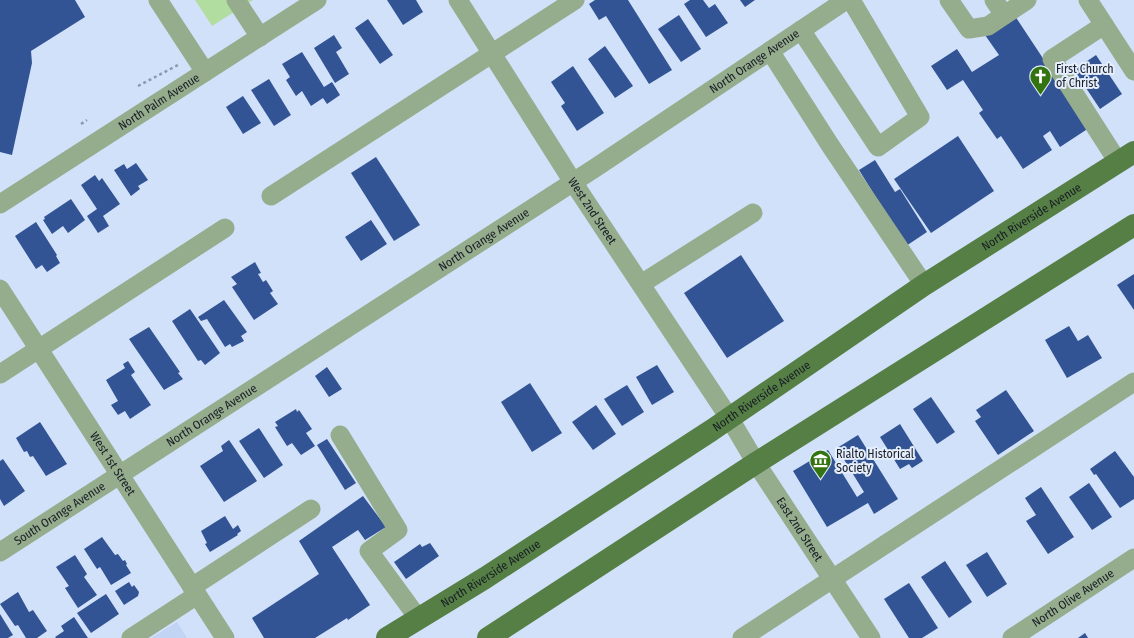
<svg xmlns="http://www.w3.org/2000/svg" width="1134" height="638" viewBox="0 0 1134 638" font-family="'Fira Sans Condensed',sans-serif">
  <rect width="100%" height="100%" fill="#d2e1fa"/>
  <polygon fill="#c2d4f3" points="177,622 187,638 151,638"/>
  <polygon fill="#b1dda1" points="195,0 253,0 212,26"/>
  <g fill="#325495">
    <polygon points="0,0 75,0 85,17 31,51 32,63 12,155 0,152"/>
    <polygon points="387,0 416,0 423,12 403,25"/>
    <polygon points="595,0 628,0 672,70 649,84 606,16 599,20 589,4"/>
    <polygon points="690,0 703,0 709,8 715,4 728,23 706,37 684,4"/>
    <polygon points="740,0 755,0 745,7"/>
    <polygon points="679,15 701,49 681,62 658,29"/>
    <polygon points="1015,16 1089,128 1060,147 1050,131 1043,136 1052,150 1023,169 1001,136 997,139 979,113 983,110 963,80 947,90 931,66 957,49 972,72 999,55 985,35"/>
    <polygon points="368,19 393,55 380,64 355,28"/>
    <polygon points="334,35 342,48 336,52 349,74 335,83 314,48"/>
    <polygon points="605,46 633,86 615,98 588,59"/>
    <polygon points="302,52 324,87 332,82 340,95 327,104 323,98 311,106 302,91 296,96 286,80 290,77 282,64"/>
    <polygon points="1096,55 1122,94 1100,109 1074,70"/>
    <polygon points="573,66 604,113 577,131 561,106 565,103 551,82"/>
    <polygon points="269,79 291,115 274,126 251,90"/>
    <polygon points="243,96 261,123 243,134 226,107"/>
    <polygon points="958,136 994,191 931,233 894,179"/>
    <polygon points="376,157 420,225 394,241 351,173"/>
    <polygon points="875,160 895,192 900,189 927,232 906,246 859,170"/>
    <polygon points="136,163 148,180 138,186 140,189 131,196 114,170 124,164 127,169"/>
    <polygon points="95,175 99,181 102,178 120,204 103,216 109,226 98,233 87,216 97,209 81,185"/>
    <polygon points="71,199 85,220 68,233 63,226 52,234 43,220 45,219 44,217"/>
    <polygon points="371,220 387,244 361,261 345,237"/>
    <polygon points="36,222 57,255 56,256 60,263 47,272 42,265 36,269 15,236"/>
    <polygon points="741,255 784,321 727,358 684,293"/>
    <polygon points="255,262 261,273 258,274 263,282 266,280 273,291 270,293 278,304 254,320 232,287 237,284 231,277"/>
    <polygon points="1134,274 1134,310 1117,285"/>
    <polygon points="224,300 247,332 241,336 244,341 232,347 230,344 225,347 207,319 201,321 198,317"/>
    <polygon points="190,309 220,353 205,365 201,360 198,361 172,321"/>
    <polygon points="1069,326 1078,341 1088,335 1102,358 1067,378 1045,340"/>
    <polygon points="149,327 180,372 178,373 183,379 164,390 129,339"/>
    <polygon points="128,361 135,372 131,375 151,405 130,419 125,411 118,415 111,405 118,401 106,380 125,368 123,364"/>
    <polygon points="657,365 674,392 652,405 636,377"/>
    <polygon points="327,367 342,389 329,397 315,376"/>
    <polygon points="530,383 562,433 532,452 501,402"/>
    <polygon points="627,385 644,412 622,426 604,399"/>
    <polygon points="1006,390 1034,431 998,455 975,421 981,417 976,410"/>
    <polygon points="931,397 955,432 937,444 913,409"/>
    <polygon points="596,405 616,434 593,450 572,422"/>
    <polygon points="296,409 297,412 299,410 312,429 306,433 315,446 301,455 292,443 287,446 275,427 278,426 275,422"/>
    <polygon points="40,422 67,464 46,476 33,456 30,457 27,451 24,452 16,438"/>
    <polygon points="900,424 923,461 912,468 909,464 900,469 880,437"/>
    <polygon points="259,428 283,465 264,478 239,441"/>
    <polygon points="858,435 898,499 874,514 868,503 827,527 793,471 828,450 857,497 864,492 837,448"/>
    <polygon points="327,439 356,483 345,490 317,445"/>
    <polygon points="229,440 257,481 224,502 200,466 223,451 221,446"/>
    <polygon points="1115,451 1134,477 1134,499 1120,508 1096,474 1094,475 1090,469"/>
    <polygon points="3,459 25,491 4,506 0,499 0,461"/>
    <polygon points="1089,483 1112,517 1092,530 1069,497"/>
    <polygon points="1041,487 1074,537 1048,554 1026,521 1036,515 1025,498"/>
    <polygon points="363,496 386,527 365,540 358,530 332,547 370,605 348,620 347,618 315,638 264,638 252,618 319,574 299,541"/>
    <polygon points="225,516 233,529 238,525 241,531 237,534 238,535 210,552 205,544 207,543 201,531"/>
    <polygon points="102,537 115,555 118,554 123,561 125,560 127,564 126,565 131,573 111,585 100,567 97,569 84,549"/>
    <polygon points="430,543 439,556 406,579 394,562 420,544 422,547"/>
    <polygon points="987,552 1007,584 987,597 966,565"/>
    <polygon points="75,555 87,574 84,577 97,595 78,608 65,588 69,586 56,567"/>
    <polygon points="945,561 972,602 949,618 921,577"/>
    <polygon points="129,582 132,587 134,585 139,592 138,596 124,605 115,591"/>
    <polygon points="909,583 938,628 922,638 909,638 884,599"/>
    <polygon points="18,592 29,612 33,610 47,631 37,638 26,638 18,625 15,626 0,604"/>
    <polygon points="106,594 119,614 91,633 77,613"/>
    <polygon points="0,614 13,635 8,638 0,638"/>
    <polygon points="74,617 88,638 56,638 55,637 64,631 61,626"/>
    <polygon points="1085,633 1088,638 1078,638"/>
  </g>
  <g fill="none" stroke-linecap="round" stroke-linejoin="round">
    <g stroke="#8c98ab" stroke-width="2.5" stroke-dasharray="3 3" stroke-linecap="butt">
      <polyline points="138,86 178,65"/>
      <polyline points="81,124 87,120"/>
    </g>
    <g stroke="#95ac8d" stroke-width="19">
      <polyline points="158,0 205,72"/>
      <polyline points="236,0 260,37"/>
      <path id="s1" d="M458 0 573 182 730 419 756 463 871 638"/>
      <polyline points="949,0 969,29 988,26 1027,0"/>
      <polyline points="994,0 1004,15"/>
      <polyline points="1088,0 1134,71"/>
      <polyline points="1104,25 1052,59 1118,162"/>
      <polyline points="801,30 878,147 920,117 851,0"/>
      <polyline points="770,51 830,145 924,285"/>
      <polyline points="271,196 575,0"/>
      <path id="s2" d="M0 204 317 0"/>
      <polyline points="641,284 753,213"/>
      <path id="s3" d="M0 289 225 638"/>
      <polyline points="0,374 225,228"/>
      <polyline points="340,435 398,530 369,551 418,618"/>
      <path id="s4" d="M0 552 595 168 846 0"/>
      <polyline points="192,587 311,509"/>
      <polyline points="131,638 197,595"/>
      <polyline points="742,638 1134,382"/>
      <path id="s5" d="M1012 638 1134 558"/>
    </g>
    <g stroke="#557f45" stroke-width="22">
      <path id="s6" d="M387 638 485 578 712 430 924 285 1134 152"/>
      <polyline points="488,638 756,463 1134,225"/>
    </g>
  </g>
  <defs>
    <symbol id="church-pin" viewBox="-11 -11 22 30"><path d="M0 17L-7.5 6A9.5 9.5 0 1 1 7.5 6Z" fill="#347410" stroke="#e5eefd"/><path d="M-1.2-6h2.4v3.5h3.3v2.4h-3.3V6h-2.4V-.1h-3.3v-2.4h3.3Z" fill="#fff"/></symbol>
    <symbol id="museum-pin" viewBox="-11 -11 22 30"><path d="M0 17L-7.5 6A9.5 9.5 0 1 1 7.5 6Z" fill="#347410" stroke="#e5eefd"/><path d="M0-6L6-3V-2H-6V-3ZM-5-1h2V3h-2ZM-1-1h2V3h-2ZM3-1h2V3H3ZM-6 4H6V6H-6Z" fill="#fff"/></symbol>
  </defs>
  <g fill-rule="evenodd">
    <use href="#church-pin" x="1028" y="64" width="25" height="34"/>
    <use href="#museum-pin" x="808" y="448" width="25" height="34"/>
  </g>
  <g text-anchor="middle" stroke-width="4" stroke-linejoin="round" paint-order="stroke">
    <g font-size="12" fill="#171c25" stroke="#e5eefd">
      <text dy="4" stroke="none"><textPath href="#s4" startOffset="900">North Orange Avenue</textPath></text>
      <text dy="4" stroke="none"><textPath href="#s2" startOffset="189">North Palm Avenue</textPath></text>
      <text dy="4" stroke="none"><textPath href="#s1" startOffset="250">West 2nd Street</textPath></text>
      <text dy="4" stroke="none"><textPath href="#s6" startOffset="770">North Riverside Avenue</textPath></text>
      <text dy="4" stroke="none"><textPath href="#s4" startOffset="576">North Orange Avenue</textPath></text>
      <text dy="4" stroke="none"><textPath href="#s6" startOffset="446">North Riverside Avenue</textPath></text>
      <text dy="4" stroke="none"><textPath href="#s4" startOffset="252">North Orange Avenue</textPath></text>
      <text dy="4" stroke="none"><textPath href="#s3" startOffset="208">West 1st Street</textPath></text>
      <text dy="4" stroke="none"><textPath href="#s4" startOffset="71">South Orange Avenue</textPath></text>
      <text dy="4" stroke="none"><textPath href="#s1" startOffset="630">East 2nd Street</textPath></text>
      <text dy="4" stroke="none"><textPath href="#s6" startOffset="122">North Riverside Avenue</textPath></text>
      <text dy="4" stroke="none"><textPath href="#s5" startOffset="73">North Olive Avenue</textPath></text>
    </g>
    <g font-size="12" fill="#171c25" stroke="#e5eefd" text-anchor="start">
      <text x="1056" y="73">First Church<tspan x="1056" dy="14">of Christ</tspan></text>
      <text x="836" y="458">Rialto Historical<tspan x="836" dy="14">Society</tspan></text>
    </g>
  </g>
</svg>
